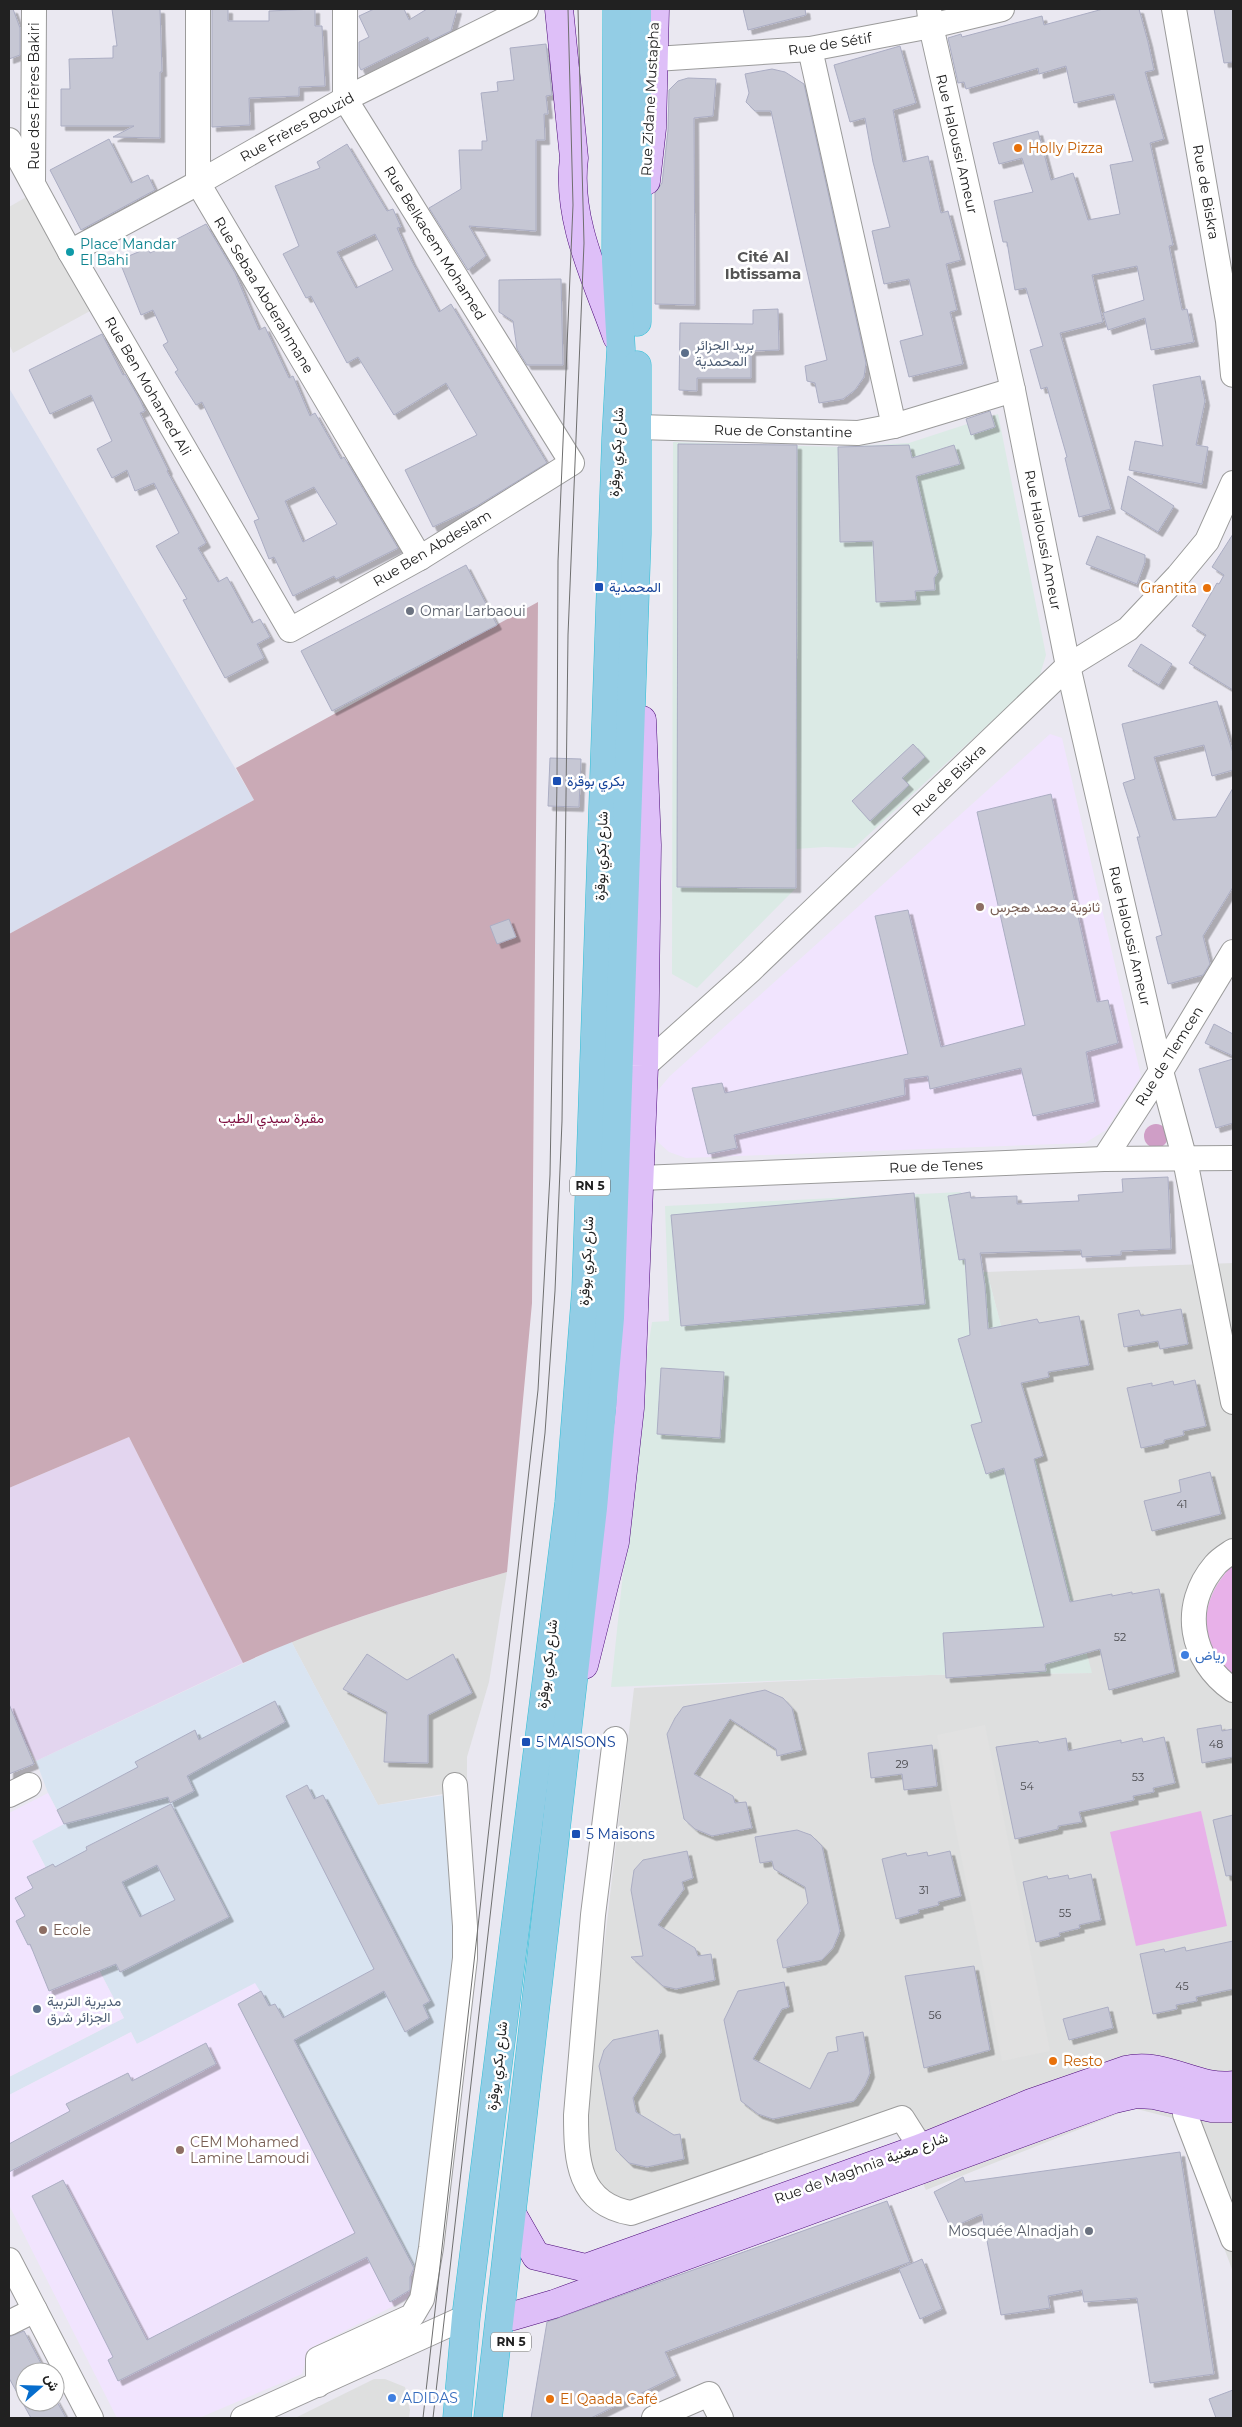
<svg xmlns="http://www.w3.org/2000/svg" width="1242" height="2427" viewBox="0 0 1242 2427" font-family="Montserrat,Vazirmatn,sans-serif">
  <defs>
    <filter id="shadow"><feDropShadow dx="4.5" dy="4.5" stdDeviation="0" flood-color="#0004"/></filter>
  </defs>
  <rect width="100%" height="100%" fill="#eae8f1"/>
  <g fill="#dedfdf">
    <polygon points="1233,1263 1233,2272 1176,2119 1133,2108 926,2190 890,2116 632,2208 601,2195 589,2172 585,2112 634,1688 929,1675 1091,1673 987,1272"/>
    <polygon points="507,1572 489,1682 467,1757 467,1790 378,1805 291,1641 393,1606"/>
    <polygon points="374,2379 385,2379 405,2387 410,2410 409,2418 295,2418"/>
  </g>
  <polygon fill="#d9e4f1" points="291,1641 378,1805 445,1795 458,1925 416,2273 275,2004 269,2006 261,1991 136,2044 131,2032 9,2095 9,2077 124,2018 32,1841 64,1823 48,1793 36,1761"/>
  <g fill="#dbeae5">
    <polygon points="998,414 1046,655 1039,678 854,848 825,847 795,849 796,888 697,988 672,974 673,442 837,447 909,443"/>
    <polygon points="961,1192 967,1271 987,1272 1092,1673 929,1675 611,1687 644,1374 652,1322 669,1321 665,1206"/>
  </g>
  <g fill="#f1e4fe">
    <polygon points="1050,734 1062,738 1141,1076 1106,1130 1085,1143 686,1158 669,1152 658,1142 649,1125 653,1096 670,1076"/>
    <polygon points="48,1793 64,1824 32,1841 124,2018 9,2077 9,1813"/>
    <polygon points="255,1983 269,2006 275,2004 283,2018 416,2273 410,2277 419,2293 309,2349 302,2374 199,2418 117,2418 9,2205 9,2095 131,2032 137,2044"/>
  </g>
  <polygon fill="#d9deee" points="9,388 254,800 9,934"/>
  <polygon fill="#e3d5ef" points="129,1437 243,1663 36,1761 9,1714 9,1488"/>
  <g fill="#e8b1e9">
    <path d="M1233 1565V1675C1196 1643 1199 1598 1233 1565Z"/>
    <polygon points="1201,1811 1227,1926 1136,1946 1110,1832"/>
  </g>
  <circle fill="#cf9ec6" cx="1156" cy="1136" r="12"/>
  <path fill="#caaab6" d="M538 602 532 1303 507 1572C418 1598 328 1624 243 1663L129 1437 9 1488V934L254 800 236 768Z"/>
  <g fill="#e1e1e1">
    <polygon points="28,196 90,311 13,353 9,344 9,207"/>
    <polygon points="985,1725 1050,2051 1002,2061 937,1735"/>
  </g>
  <g fill="#c6c7d4" stroke="#abadc3" fill-rule="evenodd" filter="url(#shadow)">
    <polygon points="9,9 13,9 20,28 20,55 9,59"/>
    <polygon points="112,9 160,9 162,72 160,72 160,138 113,137 134,126 61,126 61,89 70,89 69,59 113,58 113,46 117,46"/>
    <polygon points="212,9 228,9 228,21 269,21 269,11 315,9 315,26 322,26 325,86 299,87 299,96 249,98 250,125 212,127"/>
    <polygon points="374,9 404,9 409,20 427,9 457,9 451,31 430,41 428,37 361,70 359,66 359,42 369,37 359,16"/>
    <polygon points="743,9 805,9 806,15 748,30"/>
    <polygon points="1103,9 1139,9 1148,42 1154,70 1145,72 1164,139 1150,143 1173,245 1169,246 1182,310 1187,309 1194,342 1151,350 1145,318 1108,330 1103,313 1144,300 1137,266 1092,275 1103,322 1060,333 1111,509 1079,517 1065,458 1067,457 1047,387 1041,389 1030,350 1043,346 1026,288 1015,290 1007,242 1003,242 994,201 1033,192 1022,158 999,164 993,143 1038,131 1051,180 1073,173 1088,220 1120,214 1110,165 1133,161 1114,94 1074,103 1066,66 1039,74 1038,68 966,89 964,82 958,83 948,38 961,34 962,37 1042,16 1044,25"/>
    <polygon points="1214,9 1233,9 1233,62 1224,63"/>
    <polygon points="546,44 552,95 546,96 548,114 544,114 545,140 536,140 536,231 469,226 486,256 468,270 429,208 461,189 459,150 482,150 482,141 487,141 481,93 498,91 497,82 514,80 510,48"/>
    <polygon points="900,46 916,103 893,110 903,162 928,156 941,213 948,211 961,260 946,264 957,310 950,312 963,364 909,377 900,341 923,335 909,279 884,284 872,231 890,227 873,162 865,118 850,122 834,65"/>
    <polygon points="772,69 785,72 804,84 866,363 864,377 855,390 843,399 819,403 815,383 807,381 805,366 827,360 771,111 755,111 746,102 749,93 745,74"/>
    <polygon points="688,78 716,79 713,116 694,118 695,305 655,304 655,193 662,183 668,130 669,90 678,81"/>
    <polygon points="109,139 131,183 148,175 155,190 81,230 50,170"/>
    <path d="M347 144 387 211 393 209 401 227 397 228 411 260 439 312 451 304 547 463 477 506 433 527 405 470 477 435 446 383 394 415 358 357 347 363 311 296 306 298 283 254 299 246 275 186 320 168 317 162ZM375 234 393 270 356 288 337 252Z"/>
    <path d="M206 224 235 273 259 330 265 327 289 378 293 376 310 416 315 413 341 459 344 457 398 548 336 579 334 576 293 596 274 557 269 559 254 521 259 519 202 402 196 405 175 372 178 370 163 345 168 342 153 310 141 315 119 260 148 248 150 253ZM314 487 337 524 303 542 285 501Z"/>
    <polygon points="561,279 563,365 527,365 517,349 513,321 499,312 499,280"/>
    <polygon points="778,309 779,350 751,351 751,378 697,378 697,391 679,390 680,323 753,324 753,310"/>
    <polygon points="102,334 123,375 125,374 140,400 145,411 140,413 168,470 167,471 206,543 198,548 218,582 227,577 252,623 260,619 270,637 257,644 264,658 225,678 183,600 187,599 156,546 179,533 154,483 135,491 127,470 112,478 97,449 112,441 91,395 50,414 29,370"/>
    <polygon points="1200,376 1205,401 1196,445 1208,447 1202,484 1129,470 1135,441 1163,446 1153,385"/>
    <polygon points="990,411 995,427 971,435 966,419"/>
    <polygon points="678,444 797,445 796,888 677,887"/>
    <polygon points="909,445 912,458 954,445 960,464 916,476 938,572 934,578 935,590 915,591 916,600 876,602 873,541 840,542 838,447"/>
    <polygon points="1128,476 1174,506 1158,532 1121,509"/>
    <polygon points="1233,534 1233,690 1189,663 1206,635 1192,626 1217,583 1219,584 1224,575 1212,567"/>
    <polygon points="1097,536 1145,555 1145,562 1137,584 1086,564"/>
    <polygon points="466,565 497,625 332,711 301,651"/>
    <polygon points="1141,644 1172,664 1159,685 1128,666"/>
    <polygon points="1217,701 1233,753 1233,770 1212,776 1204,745 1154,757 1173,820 1216,817 1233,788 1233,887 1203,936 1210,964 1203,975 1168,984 1156,937 1162,935 1137,837 1140,837 1123,783 1135,779 1122,724"/>
    <polygon points="913,744 925,757 902,778 909,785 870,821 852,801"/>
    <polygon points="550,758 581,759 579,807 548,806"/>
    <polygon points="1051,794 1097,1002 1108,1000 1118,1043 1086,1052 1095,1102 1033,1116 1021,1068 930,1089 928,1076 904,1079 905,1095 734,1135 737,1148 708,1154 692,1088 722,1083 725,1093 908,1054 875,916 908,910 941,1047 1025,1025 977,812"/>
    <polygon points="509,919 516,937 497,944 490,926"/>
    <polygon points="1214,1024 1233,1034 1233,1056 1205,1043"/>
    <polygon points="1233,1059 1233,1123 1216,1128 1199,1069"/>
    <polygon points="1168,1177 1171,1249 1121,1251 1121,1255 1082,1257 1081,1250 980,1253 985,1286 988,1329 1037,1319 1039,1323 1079,1316 1089,1365 1048,1372 1049,1377 1021,1383 1043,1456 1034,1459 1070,1602 1112,1594 1112,1596 1132,1592 1132,1594 1159,1589 1175,1672 1109,1690 1100,1649 1045,1664 1046,1671 946,1678 943,1633 1044,1627 1004,1468 986,1474 971,1425 982,1422 958,1339 970,1335 965,1259 959,1260 948,1196 970,1192 971,1198 1017,1196 1017,1204 1079,1201 1078,1195 1123,1192 1122,1179"/>
    <polygon points="914,1193 925,1304 681,1326 671,1215"/>
    <polygon points="1181,1309 1188,1344 1160,1349 1158,1341 1124,1347 1118,1314 1139,1310 1141,1316"/>
    <polygon points="661,1368 724,1372 720,1438 657,1434"/>
    <polygon points="1195,1380 1206,1426 1183,1431 1184,1435 1164,1440 1164,1443 1141,1448 1127,1388 1152,1383 1152,1386 1173,1381 1174,1385"/>
    <polygon points="1210,1472 1221,1514 1152,1531 1144,1501 1181,1492 1179,1480"/>
    <polygon points="367,1654 407,1680 453,1654 472,1693 428,1715 428,1763 384,1762 387,1712 343,1689"/>
    <polygon points="765,1690 783,1698 792,1708 802,1750 777,1756 776,1749 730,1719 694,1774 733,1796 735,1803 746,1802 752,1828 712,1836 695,1829 684,1819 667,1734 675,1718 683,1707"/>
    <polygon points="275,1701 285,1722 187,1776 194,1791 170,1803 168,1797 64,1824 57,1810 138,1767 135,1762 195,1730 199,1740"/>
    <polygon points="9,1704 34,1764 9,1774"/>
    <polygon points="1221,1725 1222,1731 1233,1729 1233,1757 1202,1763 1197,1729"/>
    <polygon points="1164,1737 1175,1783 1153,1788 1154,1792 1133,1796 1134,1800 1079,1812 1082,1822 1058,1826 1058,1829 1015,1839 996,1747 1038,1741 1039,1743 1066,1738 1068,1751 1121,1740 1121,1743 1142,1738 1143,1742"/>
    <polygon points="932,1745 937,1786 904,1790 902,1774 871,1778 868,1753"/>
    <polygon points="307,1785 314,1799 323,1795 430,2001 423,2005 429,2018 405,2032 384,1991 294,2040 414,2268 410,2277 410,2290 390,2302 367,2257 118,2381 108,2360 113,2357 32,2196 63,2180 147,2340 355,2233 238,2004 261,1991 269,2006 275,2004 283,2018 374,1969 286,1796"/>
    <path d="M171 1804 229 1917 120 1972 116 1964 49 1991 30 1944 28 1945 16 1921 25 1916 15 1898 33 1888 27 1877 53 1864 55 1867 87 1850 86 1847ZM157 1865 175 1900 140 1917 122 1882Z"/>
    <polygon points="1233,1815 1233,1875 1226,1876 1213,1820"/>
    <polygon points="797,1830 811,1835 822,1846 840,1931 833,1948 822,1960 783,1968 777,1940 808,1903 805,1887 774,1869 772,1861 760,1863 755,1837"/>
    <polygon points="687,1851 693,1878 682,1882 684,1889 658,1925 695,1948 698,1956 711,1954 715,1980 676,1989 663,1986 631,1957 643,1956 631,1890 634,1870 643,1860"/>
    <polygon points="950,1851 961,1896 938,1902 939,1905 918,1910 919,1913 896,1919 882,1859 906,1853 907,1856 927,1852 928,1856"/>
    <polygon points="1091,1874 1101,1920 1079,1925 1080,1928 1059,1933 1060,1936 1036,1942 1023,1882 1047,1876 1048,1879 1068,1875 1069,1879"/>
    <polygon points="1233,1941 1233,1989 1196,1997 1197,2001 1176,2005 1177,2009 1153,2014 1140,1954 1164,1949 1165,1952 1185,1947 1186,1951"/>
    <polygon points="974,1966 990,2050 924,2068 905,1976"/>
    <polygon points="784,1982 789,2007 782,2009 753,2059 810,2089 828,2053 838,2051 836,2037 863,2032 870,2073 865,2085 854,2101 773,2119 758,2114 741,2101 724,2020 738,1991"/>
    <polygon points="1108,2007 1113,2028 1069,2040 1063,2019"/>
    <polygon points="658,2030 661,2052 633,2098 636,2112 674,2135 680,2134 684,2159 647,2167 629,2163 616,2150 599,2066 604,2050 613,2040"/>
    <polygon points="206,2043 216,2064 9,2172 9,2144 70,2111 66,2104 128,2073 132,2081"/>
    <polygon points="1180,2152 1214,2374 1150,2383 1137,2298 1084,2302 1082,2290 1048,2296 1050,2308 1001,2315 982,2214 951,2228 934,2192 963,2177 965,2182"/>
    <polygon points="887,2201 910,2262 665,2352 676,2376 591,2418 531,2418 547,2322"/>
    <polygon points="922,2259 942,2309 920,2319 899,2269"/>
    <polygon points="24,2331 45,2371 25,2372 25,2402 55,2402 55,2398 66,2418 31,2418 9,2378 9,2337"/>
    <polygon points="1233,2390 1233,2418 1216,2418 1209,2399"/>
  </g>
  <g fill="none" stroke-linecap="round" stroke-linejoin="round">
    <defs>
      <g id="street">
        <polyline points="198,9 198,183 420,558"/>
        <polyline points="929,9 931,26 1013,390 1068,666 1161,1071 1185,1160 1233,1402"/>
        <polyline points="1174,9 1228,321 1233,375"/>
        <polyline points="810,49 894,426"/>
        <polyline points="655,59 810,49 931,26 1002,9"/>
        <polyline points="9,140 70,252 290,630 420,558 572,463 345,99 345,9"/>
        <polyline points="33,182 34,9"/>
        <polyline points="70,252 198,183 345,99 526,9"/>
        <polyline points="637,427 858,433 894,426 1013,390"/>
        <polyline points="644,1066 750,971 1068,666 1128,629 1178,576 1207,541 1233,483"/>
        <polyline points="1104,1159 1161,1071 1233,952"/>
        <polyline points="640,1178 1104,1159 1233,1158"/>
        <path d="M1233 1551C1227 1555 1220 1559 1215 1565 1180 1606 1190 1660 1233 1690"/>
        <path d="M615 1739 593 1915 576 2115C576 2160 578 2204 631 2213L902 2118 921 2148 928 2165"/>
        <polyline points="9,1795 29,1785"/>
        <polyline points="1188,2086 1185,2114 1233,2239"/>
        <polyline points="9,2260 91,2418"/>
        <polyline points="9,2323 35,2310"/>
        <polyline points="318,2385 318,2359 412,2316 422,2299 431,2248 465,1958 465,1926 455,1785"/>
        <polyline points="243,2418 466,2317"/>
        <polyline points="654,2418 709,2394 721,2418"/>
      </g>
      <g id="secondary">
        <path d="M559 9 574 158C566 220 597 280 617 337"/>
        <polyline points="646,181 652,128 655,9"/>
        <polyline points="584,1665 615,1542 630,1408 644,1066 647,845 642,720"/>
        <path d="M512 2214 536 2256 586 2268 921 2148 1031 2103 1126 2070C1165 2061 1197 2090 1233 2085"/>
        <polyline points="513,2316 554,2304 1114,2099 1136,2094 1154,2095 1212,2108 1233,2108"/>
      </g>
      <g id="highway">
        <polyline points="637,322 637,9"/>
        <polyline points="457,2418 466,2317 569,1503 586,1290 616,438 621,349 616,261 617,9"/>
        <polyline points="488,2418 593,1508 610,1318 637,534 637,365"/>
      </g>
    </defs>
    <use href="#street" stroke="#9b9b9b" stroke-width="26"/>
    <use href="#secondary" stroke="#4a0878" stroke-width="29"/>
    <use href="#highway" stroke="#2ebfd7" stroke-width="29"/>
    <use href="#street" stroke="#fff" stroke-width="24"/>
    <use href="#secondary" stroke="#debff8" stroke-width="28"/>
    <use href="#highway" stroke="#93cde5" stroke-width="28"/>
    <g stroke="#6f6f6f" stroke-width="1">
      <polyline points="423,2418 538,1390 550,1175 557,781 558,561 573,205 568,9"/>
      <polyline points="433,2418 545,1433 555,1291 562,1121 568,635 584,243 578,9"/>
    </g>
  </g>
  <g fill="#e8710a" stroke="#fff" stroke-width="2">
    <circle cx="1018" cy="148" r="5"/>
    <circle cx="1207" cy="588" r="5"/>
    <circle cx="1053" cy="2061" r="5"/>
    <circle cx="550" cy="2399" r="5"/>
  </g>
  <circle fill="#0f9aa8" stroke="#fff" stroke-width="2" cx="70" cy="252" r="5"/>
  <g fill="#5c6f8a" stroke="#fff" stroke-width="2">
    <circle cx="685" cy="353" r="5"/>
    <circle cx="37" cy="2009" r="5"/>
  </g>
  <g fill="#1a4fb4" stroke="#fff" stroke-width="2">
    <rect x="594" y="582" width="10" height="10" rx="2.5"/>
    <rect x="552" y="776" width="10" height="10" rx="2.5"/>
    <rect x="521" y="1737" width="10" height="10" rx="2.5"/>
    <rect x="571" y="1829" width="10" height="10" rx="2.5"/>
  </g>
  <g fill="#6b7280" stroke="#fff" stroke-width="2">
    <circle cx="410" cy="611" r="5"/>
    <circle cx="1089" cy="2231" r="5"/>
  </g>
  <g fill="#8d6e63" stroke="#fff" stroke-width="2">
    <circle cx="980" cy="907" r="5"/>
    <circle cx="43" cy="1930" r="5"/>
    <circle cx="180" cy="2150" r="5"/>
  </g>
  <g fill="#3f7fe0" stroke="#fff" stroke-width="2">
    <circle cx="1185" cy="1655" r="5"/>
    <circle cx="392" cy="2398" r="5"/>
  </g>
  <g text-anchor="middle" stroke-width="5" stroke-linejoin="round" paint-order="stroke">
    <g font-size="11" fill="#4a4a4e">
      <text x="1182" y="1508">41</text>
      <text x="1120" y="1641">52</text>
      <text x="1216" y="1748">48</text>
      <text x="902" y="1768">29</text>
      <text x="1138" y="1781">53</text>
      <text x="1027" y="1790">54</text>
      <text x="924" y="1894">31</text>
      <text x="1065" y="1917">55</text>
      <text x="1182" y="1990">45</text>
      <text x="935" y="2019">56</text>
    </g>
    <g fill="#fff" stroke="#646464" stroke-width="1">
      <rect x="570" y="1176.5" width="40" height="19" rx="4"/>
      <rect x="491" y="2332.5" width="40" height="19" rx="4"/>
    </g>
    <g font-size="12" font-weight="bold" fill="#212121">
      <text x="590" y="1190">RN 5</text>
      <text x="511" y="2346">RN 5</text>
    </g>
    <g font-size="14" fill="#212121" stroke="#fff">
      <text transform="translate(830 44) rotate(-9)" y="5">Rue de Sétif</text>
      <text transform="translate(34 96) rotate(-90)" y="5">Rue des Frères Bakiri</text>
      <text transform="translate(650 99) rotate(-87)" y="5">Rue Zidane Mustapha</text>
      <text transform="translate(297 127) rotate(-29)" y="5">Rue Frères Bouzid</text>
      <text transform="translate(957 144) rotate(77)" y="5">Rue Haloussi Ameur</text>
      <text transform="translate(1206 192) rotate(80)" y="5">Rue de Biskra</text>
      <text transform="translate(435 243) rotate(58)" y="5">Rue Belkacem Mohamed</text>
      <text transform="translate(264 295) rotate(59)" y="5">Rue Sebaa Abderahmane</text>
      <text transform="translate(148 386) rotate(60)" y="5">Rue Ben Mohamed Ali</text>
      <text transform="translate(783 431) rotate(1)" y="5">Rue de Constantine</text>
      <text transform="translate(616 452) rotate(-87)" y="5">شارع بكري بوقرة</text>
      <text transform="translate(1043 540) rotate(79)" y="5">Rue Haloussi Ameur</text>
      <text transform="translate(432 548) rotate(-31)" y="5">Rue Ben Abdeslam</text>
      <text transform="translate(949 780) rotate(-44)" y="5">Rue de Biskra</text>
      <text transform="translate(601 856) rotate(-88)" y="5">شارع بكري بوقرة</text>
      <text transform="translate(1130 936) rotate(77)" y="5">Rue Haloussi Ameur</text>
      <text transform="translate(1169 1056) rotate(-58)" y="5">Rue de Tlemcen</text>
      <text transform="translate(936 1166) rotate(-2)" y="5">Rue de Tenes</text>
      <text transform="translate(586 1261) rotate(-87)" y="5">شارع بكري بوقرة</text>
      <text transform="translate(547 1664) rotate(-83)" y="5">شارع بكري بوقرة</text>
      <text transform="translate(497 2066) rotate(-83)" y="5">شارع بكري بوقرة</text>
      <text transform="translate(861 2168) rotate(-20)" y="5">Rue de Maghnia شارع مغنية</text>
    </g>
    <g font-size="14" fill="#c56008" stroke="#fff" text-anchor="start">
      <text x="1028" y="153">Holly Pizza</text>
      <text x="1197" y="593" text-anchor="end">Grantita</text>
      <text x="1063" y="2066">Resto</text>
      <text x="560" y="2404">El Qaada Café</text>
    </g>
    <g font-size="14" fill="#0d838f" stroke="#fff" text-anchor="start">
      <text x="80" y="249">Place Mandar<tspan x="80" dy="16">El Bahi</tspan></text>
    </g>
    <g font-size="14" fill="#4e5e75" stroke="#fff" text-anchor="start">
      <text x="695" y="350">بريد الجزائر<tspan x="695" dy="16">المحمدية</tspan></text>
      <text x="47" y="2006">مديرية التربية<tspan x="47" dy="16">الجزائر شرق</tspan></text>
    </g>
    <g font-size="14" fill="#164399" stroke="#fff" text-anchor="start">
      <text x="609" y="592">المحمدية</text>
      <text x="567" y="786">بكري بوقرة</text>
      <text x="536" y="1747">5 MAISONS</text>
      <text x="586" y="1839">5 Maisons</text>
    </g>
    <g font-size="14" fill="#5b616d" stroke="#fff" text-anchor="start">
      <text x="420" y="616">Omar Larbaoui</text>
      <text x="1079" y="2236" text-anchor="end">Mosquée Alnadjah</text>
    </g>
    <g font-size="14" fill="#785e54" stroke="#fff" text-anchor="start">
      <text x="990" y="912">ثانوية محمد هجرس</text>
      <text x="53" y="1935">Ecole</text>
      <text x="190" y="2147">CEM Mohamed<tspan x="190" dy="16">Lamine Lamoudi</tspan></text>
    </g>
    <g font-size="14" fill="#7f0f40" stroke="#fff">
      <text x="271" y="1123">مقبرة سيدي الطيب</text>
    </g>
    <g font-size="14" fill="#366cbe" stroke="#fff" text-anchor="start">
      <text x="1195" y="1660">رياض</text>
      <text x="402" y="2403">ADIDAS</text>
    </g>
    <g font-size="15" font-weight="bold" fill="#545454" stroke="#fff">
      <text x="763" y="262">Cité Al<tspan x="763" dy="17">Ibtissama</tspan></text>
    </g>
  </g>
  <rect width="1242" height="2427" fill="none" stroke="#212121" stroke-width="20"/>
  <g transform="translate(40 2387) rotate(70)"><circle r="24" fill="#ffffff" stroke="#a6a6a6"/>
  <path d="M0-4L9 19L0 12L-9 19Z" fill="#066dcd"/>
  <text y="-8" font-size="14" font-weight="bold" text-anchor="middle" fill="#212121">ش</text>
  </g>
</svg>
